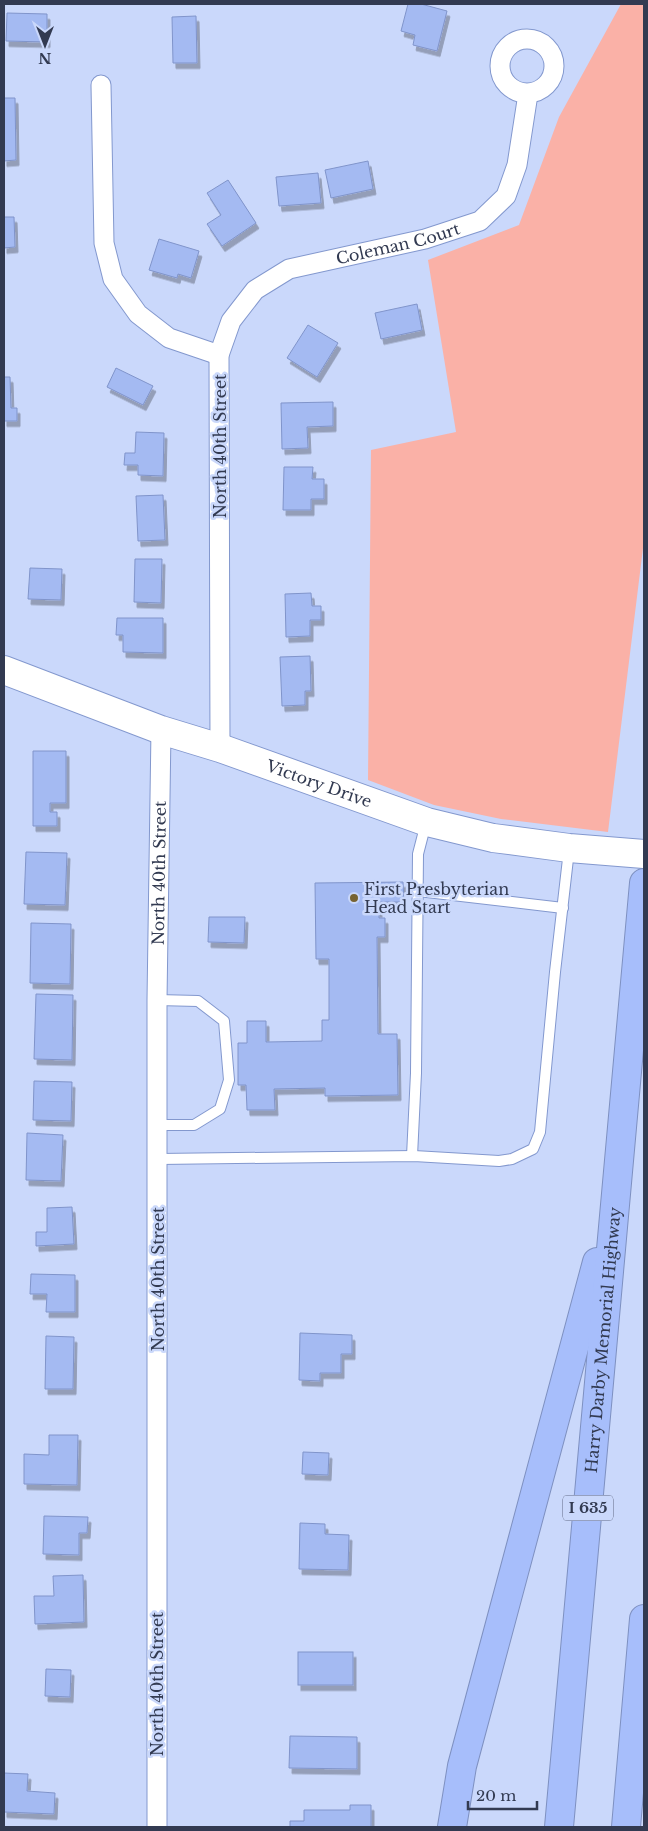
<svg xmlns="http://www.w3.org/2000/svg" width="648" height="1831" viewBox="0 0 648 1831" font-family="'Libre Baskerville',serif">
  <defs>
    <filter id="shadow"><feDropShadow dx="3" dy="5.5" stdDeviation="0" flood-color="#0004"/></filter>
  </defs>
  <rect width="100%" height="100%" fill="#cad8fb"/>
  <polygon fill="#fab1a7" points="621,4 644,4 644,540 608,832 501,819 434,805 368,780 371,450 456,432 428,260 519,225 559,117"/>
  <g fill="#a4baf2" stroke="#8094ca" filter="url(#shadow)">
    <polygon points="408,4 421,4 447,11 437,51 413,45 415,35 401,31"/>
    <polygon points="7,13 47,14 47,42 6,41"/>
    <polygon points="196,16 197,63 173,63 172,17"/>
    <polygon points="4,98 15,98 16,160 4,161"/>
    <polygon points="368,161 373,189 331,198 325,170"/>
    <polygon points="318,173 321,203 279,206 276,177"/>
    <polygon points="228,180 256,223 222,246 207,224 221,215 207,193"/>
    <polygon points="4,217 14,217 15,247 4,248"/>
    <polygon points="159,239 199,251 191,278 178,274 177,278 149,270"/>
    <polygon points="417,304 422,330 381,339 375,313"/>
    <polygon points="308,325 338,343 317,377 287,358"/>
    <polygon points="116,368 153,386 143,405 107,387"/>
    <polygon points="4,377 10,377 11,408 17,408 17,421 4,421"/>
    <polygon points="333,402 333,426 307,427 308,448 282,449 281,403"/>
    <polygon points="136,432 164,433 163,476 138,475 138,465 124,465 125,453 135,453"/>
    <polygon points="284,467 313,467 312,479 324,479 324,499 311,499 311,510 283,510"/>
    <polygon points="163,495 165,540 138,541 136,496"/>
    <polygon points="135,559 162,559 161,603 134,602"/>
    <polygon points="30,568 62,569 61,600 28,599"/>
    <polygon points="311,593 312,606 321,606 321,620 310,620 310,636 286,637 285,594"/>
    <polygon points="117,618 163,618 163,653 123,652 123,635 116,635"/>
    <polygon points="310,656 311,691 305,691 305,705 282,706 280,657"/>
    <polygon points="33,751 66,751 66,803 50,803 50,812 57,812 57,826 33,826"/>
    <polygon points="26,852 67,853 65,905 24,904"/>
    <polygon points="403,882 404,902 379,902 379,918 385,918 385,937 377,937 378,1034 397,1034 398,1095 325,1096 325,1088 274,1089 275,1110 247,1110 246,1085 238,1085 238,1043 247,1043 247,1021 266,1021 266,1042 322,1041 322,1020 329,1020 329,959 316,959 315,883"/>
    <polygon points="209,917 245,917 244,943 208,942"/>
    <polygon points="31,923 71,924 70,984 30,983"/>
    <polygon points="36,994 73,995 72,1060 34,1059"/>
    <polygon points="34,1081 72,1082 71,1121 33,1120"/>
    <polygon points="27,1133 63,1135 61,1181 26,1180"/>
    <polygon points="72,1207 74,1244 36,1246 36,1232 47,1232 47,1208"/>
    <polygon points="31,1274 75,1275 75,1312 46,1312 47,1294 30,1294"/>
    <polygon points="300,1333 352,1335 352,1354 341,1354 341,1373 320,1373 320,1381 299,1380"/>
    <polygon points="46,1336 74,1337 73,1389 45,1389"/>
    <polygon points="49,1435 78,1435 77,1485 24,1484 24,1454 49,1455"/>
    <polygon points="303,1452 329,1453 328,1475 302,1474"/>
    <polygon points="44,1516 88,1517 87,1533 79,1533 79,1555 43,1554"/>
    <polygon points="300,1523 325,1524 325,1534 349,1535 348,1570 299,1569"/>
    <polygon points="83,1575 84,1622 35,1624 34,1596 54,1596 53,1576"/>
    <rect x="298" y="1652" width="55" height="33"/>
    <polygon points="46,1669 71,1670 70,1697 45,1696"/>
    <polygon points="290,1736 357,1737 357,1769 289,1768"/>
    <polygon points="4,1773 28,1774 27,1791 55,1793 54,1814 4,1812"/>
    <polygon points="350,1805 371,1805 371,1827 290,1827 290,1821 304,1821 304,1810 350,1810"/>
  </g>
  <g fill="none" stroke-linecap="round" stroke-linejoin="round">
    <defs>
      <g id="service">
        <polyline points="418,891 563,908"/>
        <polyline points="157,1000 198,1001 224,1021 229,1080 220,1109 194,1125 159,1125"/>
        <polyline points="412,1156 416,1073 418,854 426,823"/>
        <polyline points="159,1159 414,1156 499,1161 512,1159 533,1149 540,1132 555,972 569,850"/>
      </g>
      <g id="minor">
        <circle cx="527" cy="66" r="27"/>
        <polyline points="101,85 104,243 113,279 138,314 169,338 219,355"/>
        <path id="s1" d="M220 748 219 355 231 321 255 290 289 269 425 239 480 221 506 196 517 165 528 94"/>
        <path id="s2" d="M157 1827V1000L161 730"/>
      </g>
      <g id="secondary">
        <path id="s3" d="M4 670 161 730 220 748 427 822 493 838 569 848 644 854"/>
      </g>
      <g id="motorway">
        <polyline points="452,1827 462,1766 597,1262"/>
        <path id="s4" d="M559 1827 644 883"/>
        <polyline points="626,1827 644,1619"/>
      </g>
    </defs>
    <use href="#service" stroke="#8398ce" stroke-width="12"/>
    <use href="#minor" stroke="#8398ce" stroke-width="21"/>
    <use href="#secondary" stroke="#8398ce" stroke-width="30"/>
    <use href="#motorway" stroke="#7e90c0" stroke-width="30"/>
    <use href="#service" stroke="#fff" stroke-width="10"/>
    <use href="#minor" stroke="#fff" stroke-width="19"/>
    <use href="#secondary" stroke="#fff" stroke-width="28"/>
    <use href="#motorway" stroke="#a7befb" stroke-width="28"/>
  </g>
  <circle fill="#776332" stroke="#cad8fb" stroke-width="2" cx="354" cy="898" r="5"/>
  <g text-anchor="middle" stroke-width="5" stroke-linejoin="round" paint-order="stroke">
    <rect fill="#cad8fb" stroke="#606984" stroke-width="1" x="563" y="1495.5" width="50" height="25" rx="4"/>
    <g font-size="15" font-weight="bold" fill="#323a51">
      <text x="588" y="1513">I 635</text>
    </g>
    <g font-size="16" fill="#323a51" stroke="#cad8fb">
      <text dy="6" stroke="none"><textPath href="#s1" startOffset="620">Coleman Court</textPath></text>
      <text transform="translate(220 446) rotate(-90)" y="6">North 40th Street</text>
      <text dy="6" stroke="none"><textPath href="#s3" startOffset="335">Victory Drive</textPath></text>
      <text dy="6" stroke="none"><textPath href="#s2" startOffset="954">North 40th Street</textPath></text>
      <text transform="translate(158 1279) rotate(-90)" y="6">North 40th Street</text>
      <text dy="6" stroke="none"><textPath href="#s4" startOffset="489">Harry Darby Memorial Highway</textPath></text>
      <text transform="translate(157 1684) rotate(-90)" y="6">North 40th Street</text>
    </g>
    <g font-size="16" fill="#323a51" stroke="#cad8fb" text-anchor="start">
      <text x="364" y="895">First Presbyterian<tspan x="364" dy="18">Head Start</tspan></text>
    </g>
  </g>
  <rect width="648" height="1831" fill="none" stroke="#323a51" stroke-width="10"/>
  <g transform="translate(45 45) rotate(180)" stroke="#cad8fb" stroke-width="4" paint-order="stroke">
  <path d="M0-4L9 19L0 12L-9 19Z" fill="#323a51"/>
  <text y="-8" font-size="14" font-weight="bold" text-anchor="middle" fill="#323a51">N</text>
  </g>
  <path d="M468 1801v8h69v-8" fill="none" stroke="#323a51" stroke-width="2.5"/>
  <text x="476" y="1801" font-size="15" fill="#323a51" stroke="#cad8fb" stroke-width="4" paint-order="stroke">20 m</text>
</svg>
